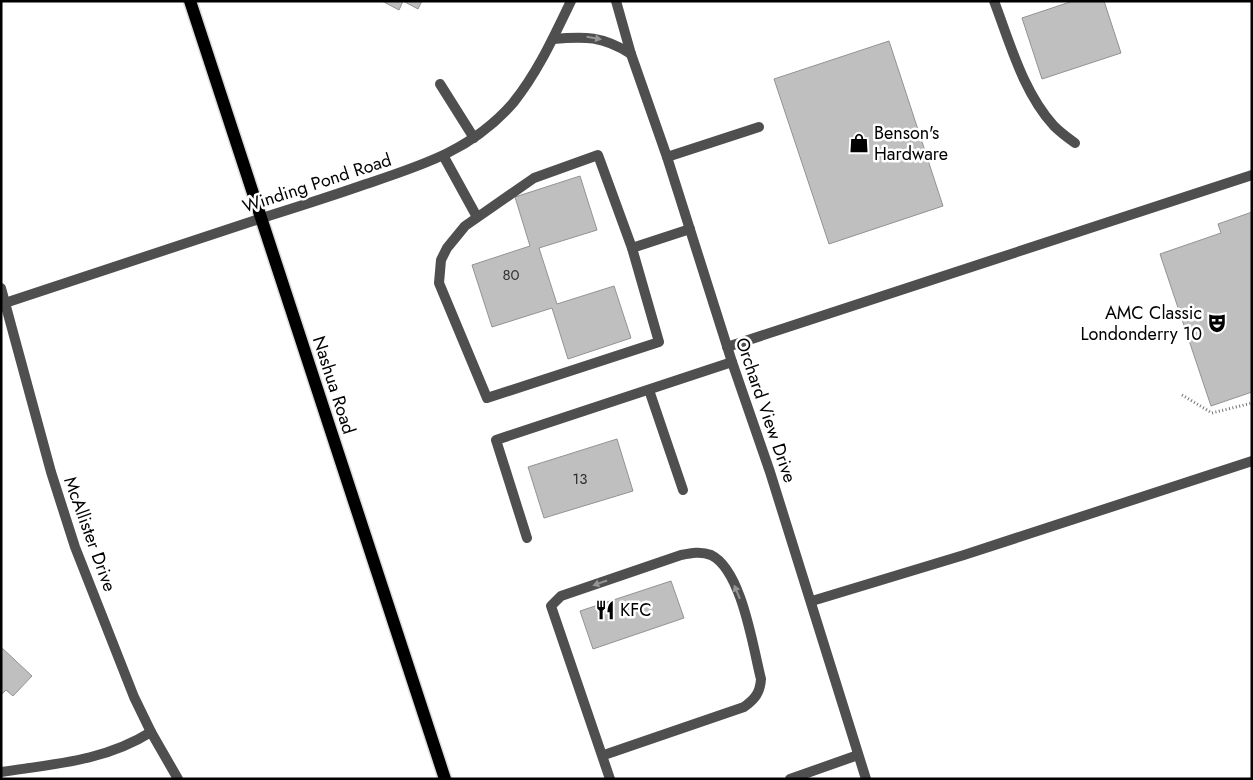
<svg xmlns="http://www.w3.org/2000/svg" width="1253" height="780" viewBox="0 0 1253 780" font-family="Jost,sans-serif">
  <rect width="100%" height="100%" fill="#fff"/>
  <g fill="#bfbfbf" stroke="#939393">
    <polygon points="382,1 422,1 418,9 403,1 399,10"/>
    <polygon points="1073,1 1104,1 1121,53 1042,79 1022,18"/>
    <polygon points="889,41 943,206 829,244 774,79"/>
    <polygon points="580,176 597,230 539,248 557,304 614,286 631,338 568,359 552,308 492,327 472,265 530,246 515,197"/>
    <polygon points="1252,212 1252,392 1211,406 1160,254 1221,233 1218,224"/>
    <polygon points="617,439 633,491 544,518 528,467"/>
    <polygon points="671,581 684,618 593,649 580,611"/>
    <polygon points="1,647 32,676 13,696 6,690 1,695"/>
  </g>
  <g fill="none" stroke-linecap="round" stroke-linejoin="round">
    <defs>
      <polyline id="primary" points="190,1 445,779"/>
    </defs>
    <use href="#primary" stroke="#dbdbdb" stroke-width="15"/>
    <polyline stroke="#717171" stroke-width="3" stroke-dasharray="1 2.5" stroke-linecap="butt" points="1182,395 1212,413 1252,403"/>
    <g stroke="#4f4f4f" stroke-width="10">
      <path d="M994 1C1010 43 1023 92 1054 126 1060 132 1068 138 1075 143"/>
      <polyline points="440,84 474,138"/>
      <polygon points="598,155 632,248 659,342 487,398 439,283 441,260 447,248 465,226 534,178"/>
      <polyline points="444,157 477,217"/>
      <polyline points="667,157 759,127"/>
      <polyline points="632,248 690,229"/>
      <polyline points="727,347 1252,175"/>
      <polyline points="649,390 683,490"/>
      <polyline points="527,538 496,440 732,362"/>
      <polyline points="812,601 964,555 1252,461"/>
      <path d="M604 755 744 707C755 699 760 693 761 679 753 648 742 570 711 555 701 551 691 553 681 555L561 596 551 606 610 779"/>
      <polyline points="790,779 858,755"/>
    </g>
    <g stroke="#4f4f4f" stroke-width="10">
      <polyline points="1,288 51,472 75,547 134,697 151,732 178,779"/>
      <polyline points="5,303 262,218"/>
      <path d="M1 772C54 764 105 761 151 732"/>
    </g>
    <g stroke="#4f4f4f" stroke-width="10">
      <polyline points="616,1 631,54 667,157 732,362 770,472 866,779"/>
      <path d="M553 39C585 36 603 36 631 54"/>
      <path d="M262 218C297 207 332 196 366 184 423 165 472 150 513 103 538 72 554 36 571 1"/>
    </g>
    <use href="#primary" stroke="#000" stroke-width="12"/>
  </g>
  <defs><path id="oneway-solid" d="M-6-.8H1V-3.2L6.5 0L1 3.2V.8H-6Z" transform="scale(1.25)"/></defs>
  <g fill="#959595">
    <use href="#oneway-solid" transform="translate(594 38) rotate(10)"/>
    <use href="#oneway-solid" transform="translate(600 583) rotate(161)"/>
    <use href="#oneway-solid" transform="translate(737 592) rotate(-113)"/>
  </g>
  <defs>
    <symbol id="shop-bare" viewBox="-9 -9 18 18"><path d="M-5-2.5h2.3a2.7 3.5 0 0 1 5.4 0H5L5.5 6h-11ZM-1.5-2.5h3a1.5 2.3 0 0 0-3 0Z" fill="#000" stroke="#fff" stroke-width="2.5" paint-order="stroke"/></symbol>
    <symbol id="theatre-bare" viewBox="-9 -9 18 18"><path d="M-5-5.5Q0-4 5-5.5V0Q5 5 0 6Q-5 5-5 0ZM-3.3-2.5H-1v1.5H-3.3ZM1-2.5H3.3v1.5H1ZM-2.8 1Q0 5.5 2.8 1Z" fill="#000" stroke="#fff" stroke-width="2.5" paint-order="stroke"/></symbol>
    <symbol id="restaurant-bare" viewBox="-9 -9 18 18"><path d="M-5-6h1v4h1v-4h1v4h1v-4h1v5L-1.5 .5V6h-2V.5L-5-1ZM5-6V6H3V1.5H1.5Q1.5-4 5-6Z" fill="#000" stroke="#fff" stroke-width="2.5" paint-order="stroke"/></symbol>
  </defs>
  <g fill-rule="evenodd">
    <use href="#shop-bare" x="845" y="129" width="28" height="28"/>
    <use href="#theatre-bare" x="1203" y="309" width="28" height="28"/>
    <use href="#restaurant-bare" x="591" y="596" width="28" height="28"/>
  </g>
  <g text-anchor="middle" stroke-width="5" stroke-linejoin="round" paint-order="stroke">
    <g font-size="15" fill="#303030">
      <text x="511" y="280">80</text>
      <text x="580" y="484">13</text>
    </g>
    <g font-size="18" fill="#000" stroke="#fff" text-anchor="start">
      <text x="874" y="139">Benson's<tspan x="874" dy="21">Hardware</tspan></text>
      <text x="1202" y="319" text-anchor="end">AMC Classic<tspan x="1202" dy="21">Londonderry 10</tspan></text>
      <text x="620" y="616">KFC</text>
    </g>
    <g font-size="18" fill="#000" stroke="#fff">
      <text transform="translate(317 183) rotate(-18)" y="6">Winding Pond Road</text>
      <text transform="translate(334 385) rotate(72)" y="6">Nashua Road</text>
      <text transform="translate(766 410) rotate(71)" y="6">Orchard View Drive</text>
      <text transform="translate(90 534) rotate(70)" y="6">McAllister Drive</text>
    </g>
  </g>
  <rect width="1253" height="780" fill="none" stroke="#000000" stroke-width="5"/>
</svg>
